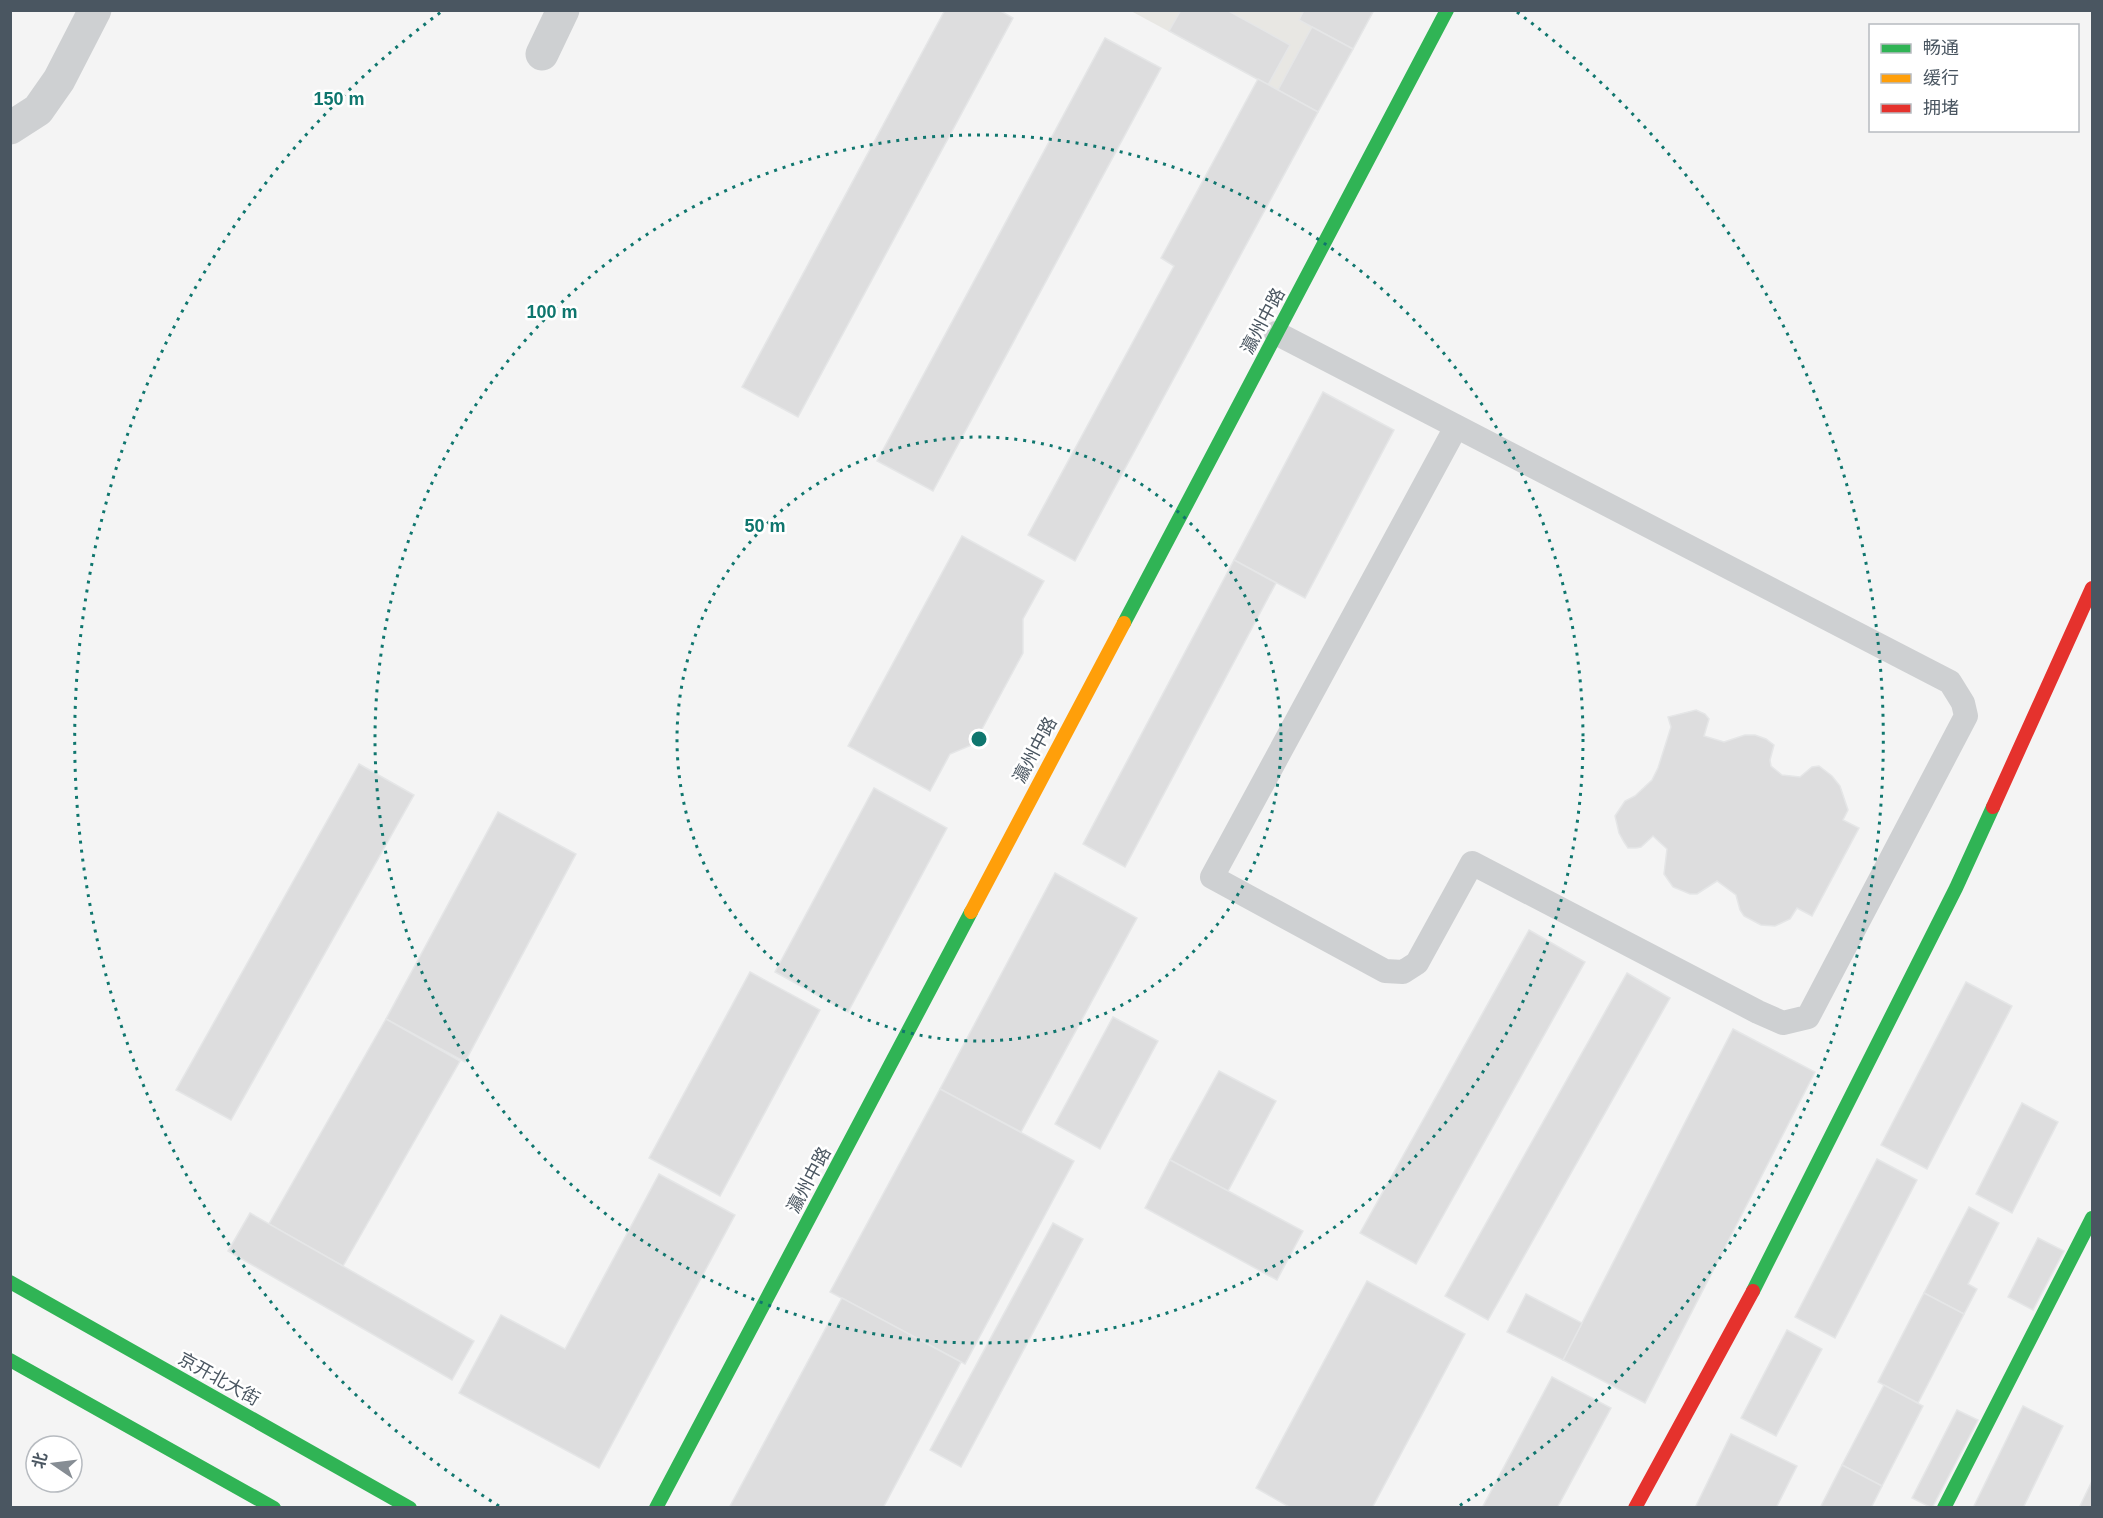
<svg xmlns="http://www.w3.org/2000/svg" width="2103" height="1518" viewBox="0 0 2103 1518" font-family="Helvetica,'Noto Sans SC',sans-serif">
  <rect width="100%" height="100%" fill="#f4f4f4"/>
  <polygon fill="#e8e7e3" points="1131,11 1374,11 1318,112"/>
  <g fill="#ddddde" stroke="#e5e6e7" stroke-width="1.5">
    <polygon points="945,10 999,10 1013,18 798,417 742,387"/>
    <polygon points="1181,10 1227,10 1290,45 1268,85 1169,31"/>
    <polygon points="1304,10 1374,10 1353,49 1299,20"/>
    <polygon points="1312,27 1353,49 1318,112 1278,90"/>
    <polygon points="1105,38 1161,68 933,491 877,461"/>
    <polygon points="1258,79 1318,112 1075,561 1028,535 1174,266 1161,258"/>
    <polygon points="1323,392 1394,430 1305,598 1234,560"/>
    <polygon points="962,536 1044,581 1023,619 1023,653 974,744 950,754 930,791 848,746"/>
    <polygon points="1234,560 1276,583 1125,867 1083,844"/>
    <polygon points="1696,710 1705,714 1709,719 1704,736 1724,742 1745,735 1755,735 1766,739 1774,745 1770,760 1771,766 1782,775 1800,777 1812,767 1819,766 1832,776 1840,786 1848,810 1843,820 1859,828 1812,916 1797,908 1790,919 1775,926 1761,925 1744,916 1740,910 1736,895 1717,881 1697,894 1690,894 1673,887 1664,874 1667,849 1653,836 1641,847 1636,848 1628,848 1624,842 1619,833 1615,816 1625,801 1635,796 1652,780 1658,768 1671,727 1668,717"/>
    <polygon points="359,764 414,795 231,1120 176,1090"/>
    <polygon points="874,788 947,828 848,1012 775,972"/>
    <polygon points="498,812 576,854 465,1062 386,1019"/>
    <polygon points="1055,873 1137,918 1021,1132 940,1089"/>
    <polygon points="1529,930 1585,962 1416,1264 1360,1233"/>
    <polygon points="750,972 820,1010 720,1196 649,1158"/>
    <polygon points="1627,973 1670,998 1488,1320 1445,1296"/>
    <polygon points="1966,982 2012,1006 1927,1169 1881,1145"/>
    <polygon points="1113,1017 1158,1041 1100,1149 1055,1124"/>
    <polygon points="386,1019 460,1061 343,1266 269,1224"/>
    <polygon points="1733,1029 1815,1072 1645,1403 1563,1360"/>
    <polygon points="1219,1071 1276,1101 1228,1191 1170,1160"/>
    <polygon points="940,1089 1074,1161 965,1364 830,1292"/>
    <polygon points="2022,1103 2058,1122 2012,1213 1976,1194"/>
    <polygon points="1877,1159 1917,1180 1835,1338 1795,1317"/>
    <polygon points="1170,1160 1303,1231 1277,1280 1145,1208"/>
    <polygon points="659,1174 735,1215 599,1468 459,1393 501,1315 565,1349"/>
    <polygon points="1969,1207 1999,1223 1968,1284 1977,1289 1964,1314 1924,1293"/>
    <polygon points="250,1213 474,1341 452,1380 228,1251"/>
    <polygon points="1053,1223 1083,1239 961,1467 930,1450"/>
    <polygon points="2038,1238 2064,1251 2033,1310 2008,1297"/>
    <polygon points="1367,1281 1465,1334 1372,1508 1291,1508 1256,1488"/>
    <polygon points="1924,1293 1964,1314 1918,1403 1878,1382"/>
    <polygon points="1526,1294 1582,1323 1563,1360 1507,1332"/>
    <polygon points="842,1298 961,1362 883,1508 729,1508"/>
    <polygon points="1787,1330 1822,1349 1776,1436 1741,1418"/>
    <polygon points="1552,1377 1611,1408 1557,1508 1482,1508"/>
    <polygon points="1884,1385 1923,1406 1882,1486 1842,1465"/>
    <polygon points="2023,1406 2063,1426 2023,1508 1973,1508"/>
    <polygon points="1957,1410 1978,1420 1932,1508 1912,1498"/>
    <polygon points="1731,1434 1797,1466 1776,1508 1695,1508"/>
    <polygon points="1842,1465 1882,1486 1871,1508 1820,1508"/>
    <polygon points="2092,1481 2092,1508 2079,1508"/>
  </g>
  <g fill="none" stroke-linecap="round" stroke-linejoin="round">
    <polyline stroke="#ced0d2" stroke-width="24" points="1276,333 1950,682 1963,703 1966,716 1808,1017 1783,1023 1758,1012 1472,863 1417,963 1403,972 1385,971 1212,877 1456,427"/>
    <g stroke="#ced0d2" stroke-width="33">
      <polyline points="542,54 563,10"/>
      <polyline points="10,128 38,110 59,80 95,10"/>
    </g>
    <g stroke="#30b455" stroke-width="14">
      <polyline points="1124,623 1447,10"/>
      <polyline points="10,1282 410,1508"/>
      <polyline points="1753,1291 1956,888 1993,807"/>
      <polyline points="10,1360 274,1508"/>
      <polyline points="656,1508 971,912"/>
      <polyline points="1944,1508 2092,1218"/>
    </g>
    <polyline stroke="#ff9f0a" stroke-width="14" points="971,912 1124,623"/>
    <g stroke="#e5322d" stroke-width="14">
      <polyline points="1993,807 2092,588"/>
      <polyline points="1635,1508 1753,1291"/>
    </g>
  </g>
  <g fill="none" stroke="#0f766e" stroke-width="3" stroke-dasharray="3 6">
    <circle cx="979" cy="739" r="302"/>
    <circle cx="979" cy="739" r="604"/>
    <path d="M499 1506A905 905 0 0 1 441 12M1517 12A905 905 0 0 1 1459 1506"/>
  </g>
  <g text-anchor="middle" stroke-width="5" stroke-linejoin="round" paint-order="stroke">
    <g font-size="18" fill="#4a5661" stroke="#fff">
      <text transform="translate(1263 321) rotate(-62)" y="6">瀛州中路</text>
      <text transform="translate(1035 750) rotate(-62)" y="6">瀛州中路</text>
      <text transform="translate(809 1180) rotate(-62)" y="6">瀛州中路</text>
      <text transform="translate(219 1379) rotate(29)" y="6">京开北大街</text>
    </g>
  </g>
  <circle cx="979" cy="739" r="9" fill="#0f766e" stroke="#fff" stroke-width="3"/>
  <g font-size="18" text-anchor="middle" font-weight="bold" fill="#0f766e" stroke="#fff" stroke-width="5" stroke-linejoin="round" paint-order="stroke">
    <text x="339" y="105">150 m</text>
    <text x="552" y="318">100 m</text>
    <text x="765" y="532">50 m</text>
  </g>
  <rect width="2103" height="1518" fill="none" stroke="#4a5661" stroke-width="24"/>
  <rect x="1869" y="24" width="210" height="108" fill="#ffffff" stroke="#b7bbc0" stroke-width="1.5"/>
  <rect x="1881" y="44" width="30" height="9" fill="#30b455" stroke="#b7bbc0" stroke-width="1.5"/>
  <text x="1923" y="54" font-size="18" fill="#4a5661">畅通</text>
  <rect x="1881" y="74" width="30" height="9" fill="#ff9f0a" stroke="#b7bbc0" stroke-width="1.5"/>
  <text x="1923" y="84" font-size="18" fill="#4a5661">缓行</text>
  <rect x="1881" y="104" width="30" height="9" fill="#e5322d" stroke="#b7bbc0" stroke-width="1.5"/>
  <text x="1923" y="114" font-size="18" fill="#4a5661">拥堵</text>
  <g transform="translate(54 1464) rotate(284)"><circle r="28" fill="#ffffff" stroke="#b7bbc0" stroke-width="1.5"/>
  <path d="M0-4.5L10 22L0 15L-10 22Z" fill="#868d94"/>
  <text y="-9" font-size="16" font-weight="bold" text-anchor="middle" fill="#4a5661">北</text>
  </g>
</svg>
